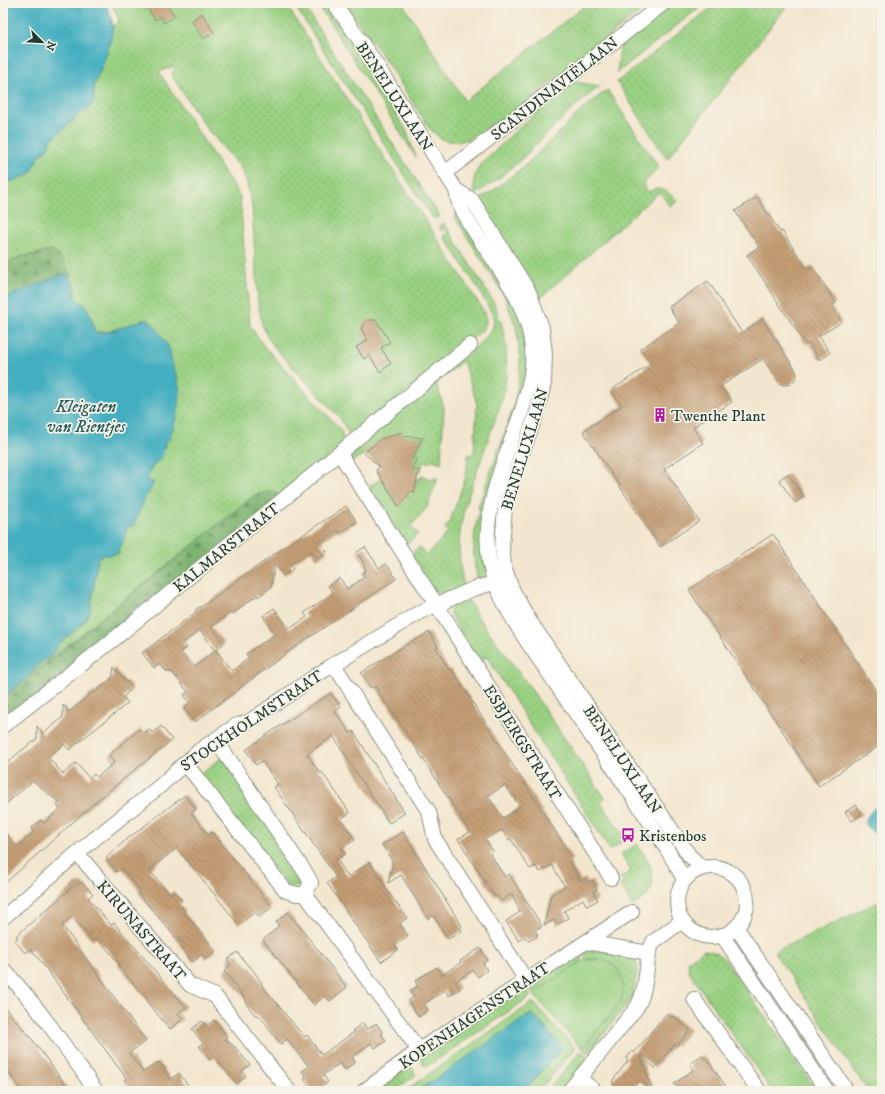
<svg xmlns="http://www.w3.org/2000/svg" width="885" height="1094" viewBox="0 0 885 1094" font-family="'IM FELL DW Pica',serif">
  <defs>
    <pattern id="grass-dots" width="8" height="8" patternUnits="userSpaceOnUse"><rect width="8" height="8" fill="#9ad182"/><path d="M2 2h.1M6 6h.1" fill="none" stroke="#84b471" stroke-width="1.8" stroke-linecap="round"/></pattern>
    <pattern id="forest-firs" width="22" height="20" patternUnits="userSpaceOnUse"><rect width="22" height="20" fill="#7bb370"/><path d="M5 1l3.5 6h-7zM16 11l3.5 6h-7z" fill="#64935d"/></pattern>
    <pattern id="building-back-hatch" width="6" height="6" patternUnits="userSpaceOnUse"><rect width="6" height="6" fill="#c49e75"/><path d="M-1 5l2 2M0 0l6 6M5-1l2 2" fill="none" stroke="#9f8261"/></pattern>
  </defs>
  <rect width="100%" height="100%" fill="#f7f3e8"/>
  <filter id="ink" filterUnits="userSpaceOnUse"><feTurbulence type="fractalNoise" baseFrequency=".025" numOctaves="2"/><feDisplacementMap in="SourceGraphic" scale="8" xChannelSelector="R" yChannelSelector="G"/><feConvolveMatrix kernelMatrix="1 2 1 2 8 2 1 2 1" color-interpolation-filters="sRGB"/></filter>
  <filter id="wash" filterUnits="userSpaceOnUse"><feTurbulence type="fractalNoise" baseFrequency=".012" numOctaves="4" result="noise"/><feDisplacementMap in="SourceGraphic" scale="16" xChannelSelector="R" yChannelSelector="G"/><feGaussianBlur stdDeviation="0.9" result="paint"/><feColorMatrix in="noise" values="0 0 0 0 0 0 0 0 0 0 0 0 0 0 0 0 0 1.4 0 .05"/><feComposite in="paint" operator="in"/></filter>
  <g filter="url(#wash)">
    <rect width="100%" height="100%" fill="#f3e6ce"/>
    <g fill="url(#grass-dots)" stroke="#5c875b">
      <path d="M111 3H285L478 302C483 311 491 320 482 330L458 351 452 349 446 353 448 358 351 437 340 418 276 349 267 336 262 324 258 303 252 207 247 183 243 172 237 163 207 129 172 76 171 74 175 70 173 66 159 72 228 178 232 182 240 197 250 326 264 346 337 426 342 433 343 444 280 498H251L25 679 38 665 52 655 53 652 65 638 78 629 84 622 90 612 98 558 103 554H118L127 527 134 524 145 497 153 482 147 481C148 468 153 467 160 459 163 455 163 447 165 443L168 440 177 415 179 390 177 377 173 368 169 348 155 326 148 319 116 329 107 332 100 331 96 333C92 324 92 314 85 306 82 303 78 301 75 298L76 288 69 278 71 274 69 273 21 257 3 264V183L30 174 40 155 47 149 51 140 75 119C77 113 82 111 87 109L95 90 94 85 105 59 113 27 119 20Z"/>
      <polygon points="293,3 302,3 440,217 435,218 431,216"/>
      <polygon points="317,3 324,3 406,130 416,157"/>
      <polygon points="344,3 402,3 465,101 588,3 651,3 512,113 468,139 459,142 448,141 441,139 430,129 380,52"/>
      <polygon points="674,3 705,3 617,73 620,46"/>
      <polygon points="717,3 789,3 714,100 667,159 617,82"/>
      <path d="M575 82 600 86C589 95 577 104 567 114 537 143 512 173 475 194 473 187 473 180 476 173 479 165 488 158 494 152 519 126 546 104 575 82Z"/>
      <path d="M608 91 659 168 643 184 645 188 649 192C660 184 669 193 678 201L670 206 659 192 539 299 478 200 494 190 528 163 582 110 603 93Z"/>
      <path d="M460 212 518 306 529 364 500 463 487 569 484 576 478 580C471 556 473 533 480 509L478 508 514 406 519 378 520 355 516 327 504 295 454 216Z"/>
      <path d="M444 223 493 301 502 325 506 345 507 372 503 397 465 505C458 532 457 560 464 586L441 594 436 592 413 557 414 551 419 548H421L426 555 431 551 448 532 445 528 450 521 466 476 468 455 474 454 477 404 463 361 436 383 444 408 441 463 433 460 426 463 423 462 421 471 413 470 415 459 412 458 423 438 409 437H403L402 432 351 462 350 457 353 450 478 345V344C485 338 493 332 494 322 494 308 453 251 444 236L448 232 445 228 441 231 440 226Z"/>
      <polygon points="423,475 429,479 438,478 427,507 411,526 418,534 408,543 403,542 368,487 381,479 399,507 407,495 409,490 414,492 417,479 420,479 421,476"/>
      <polygon points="465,599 469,601 480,620 529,686 605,798 600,802 626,839 610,850 487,657 478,661 450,613 452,606"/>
      <polygon points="223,757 303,880 299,886 290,888 199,774"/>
      <path d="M637 844C647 859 661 877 647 895 643 899 637 904 632 905L620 885 624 883 621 878 631 871 621 854Z"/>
      <polygon points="882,900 882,1091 868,1091 774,952"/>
      <polygon points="589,950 602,951 633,958 638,967 632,998 588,1053 584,1050 583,1047 621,1001 595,959 586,960 582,954"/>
      <path d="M704 950C714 951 719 954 726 961L817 1091H772L689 972 688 961Z"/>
      <polygon points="579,955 582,959 581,962 535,993 532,993 528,987"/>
      <polygon points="525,987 530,995 530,997 428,1066 425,1066 420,1058"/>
      <polygon points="533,1002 575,1048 539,1091 525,1091 562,1047 533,1014 529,1015 521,1020 418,1091 404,1091"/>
      <polygon points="579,1052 582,1052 588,1057 560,1091 547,1091"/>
      <polygon points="411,1065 416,1075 394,1091 375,1091"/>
    </g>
    <g fill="url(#forest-firs)" stroke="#4d7852">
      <path d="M53 250C60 257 68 265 68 275L67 276 63 274 3 299V264L21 257Z"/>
      <polygon points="273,491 280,498 3,722 3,698 251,498 258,494"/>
    </g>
    <path fill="#9ad182" stroke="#5c875b" d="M595 959C619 962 627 978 621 1001L582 1049 533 994 581 962 586 960Z"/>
    <g fill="#42aec0" stroke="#30767a">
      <path d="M3 3H105C109 10 112 18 113 26 113 37 103 65 98 76 97 79 95 82 94 85 93 91 96 99 91 106 87 112 78 111 75 119L51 140 47 149 40 155 30 174 4 184 3 183Z"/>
      <path d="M63 274 67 276 69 274H71L69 278 76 288 75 298C78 301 82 303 85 306 92 314 92 324 96 333 101 331 104 334 109 332 121 327 134 323 146 319L155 326 169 348 173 368 177 377 180 392 177 415 170 438 165 443 162 458 153 465 147 479 148 482H153V481L154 482 150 491 145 497 134 524 132 527 129 525 127 527 123 542 117 554 106 555H103L98 558 90 612 84 622 61 642 53 652 52 655 38 665 25 679 3 698V299Z"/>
      <path d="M882 805V842C878 834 869 831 865 823 868 815 873 806 882 805Z"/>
      <polygon points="533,1014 562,1047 525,1091 418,1091 521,1020 529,1015"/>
    </g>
    <g id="blocks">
      <g fill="url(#building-back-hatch)" fill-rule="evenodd">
        <polygon points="157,3 166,3 175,16 164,23 160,17 155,20 148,9"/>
        <polygon points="202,13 214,33 203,39 192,21"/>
        <polygon points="757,197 780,232 782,231 807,269 812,266 836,303 831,306 842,322 819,336 830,353 820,360 809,343 806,345 747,255 759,247 735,211"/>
        <polygon points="708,281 742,333 762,319 795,369 797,375 794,381 791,384 786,385 781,384 778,381 763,359 721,386 732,402 693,427 703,443 664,469 699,521 660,547 583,431 622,406 611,390 651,364 640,349 679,323 669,307"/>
        <polygon points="368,320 376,320 390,342 381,348 391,364 380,372 369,355 364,359 356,347 368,340 361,329 364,323"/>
        <polygon points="402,432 403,436 423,438 412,458 416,459 413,470 419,470 414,492 411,491 399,507 376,470 380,467 364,453 381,439"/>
        <polygon points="788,474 804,497 795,503 779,480"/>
        <polygon points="346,506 357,522 339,533 338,530 320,542 327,552 317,559 311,551 290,565 293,569 284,575 275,564 271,587 258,597 257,595 232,614 231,612 211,627 224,643 215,651 200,630 183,643 187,648 181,652 194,667 216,650 232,671 249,658 246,654 275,634 263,616 274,608 289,629 307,617 304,613 333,593 328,586 340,578 347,589 365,577 362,573 366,571 363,562 357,552 365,547 379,568 386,564 391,570 396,579 289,651 195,722 184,708 190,703 184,695 188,692 172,672 166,671 160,664 154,668 142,653 196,612 196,609 200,607 201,607 277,552"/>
        <polygon points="773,534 882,700 882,744 819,786 689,590"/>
        <path d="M429 632 438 647 436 648 449 670 451 669 457 678 573 859 569 862 581 881 585 878 588 883 592 880 597 889 593 891 598 900 587 906 583 899 564 911 568 918 557 925 554 920 544 925 551 895 565 887 552 865 540 872 536 866 530 869 511 839 509 840 502 830 485 839 493 851 490 854 505 877 509 874 542 926 535 930 538 935H536L537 937 528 941 525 937 519 941 506 921 520 912 512 894 501 901 497 895 495 897 489 888 458 839 470 832 387 703 386 704 375 686 371 688 361 673 391 654ZM505 785 520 807 503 818 488 796Z"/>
        <polygon points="114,667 125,681 128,682 133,688 123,697 128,703 69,750 64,744 48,757 63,774 76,763 89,778 94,774 97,777 114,763 109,755 140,729 144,733 149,729 152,733 161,726 172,740 99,799 3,885 3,830 17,847 34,832 31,829 41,820 44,823 60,809 57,805 60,803 33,781 3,806 3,768 17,754 37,739 37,726 43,734 63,717 63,705 69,712 93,692 94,693 112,678"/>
        <polygon points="331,693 341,707 335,711 350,733 353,731 359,740 405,813 389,823 333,736 307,754 320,773 322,772 350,813 341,819 355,840 341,848 345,854 337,859 348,877 370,862 385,886 384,886 407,918 400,923 408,936 395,945 398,950 381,962 327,883 336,877 274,787 278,784 275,780 262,761 256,765 246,750 269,733"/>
        <polygon points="185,795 196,809 191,813 209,835 212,832 272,907 259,917 255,912 239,925 177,848 149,870 170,894 173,891 182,900 179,904 185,911 184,912 216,951 206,959 202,954 193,962 179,945 181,944 138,893 140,891 122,868 117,872 106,858 126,840"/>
        <polygon points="856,805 862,814 852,821 845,812"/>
        <polygon points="403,832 462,926 460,928 462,931 448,939 433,915 428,919 401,875 388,883 393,862 382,845"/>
        <polygon points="82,882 93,894 88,898 111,925 114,923 186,1007 178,1013 183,1019 170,1029 147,1002 148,1001 118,965 119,964 104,945 102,945 96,938 93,941 72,917 62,925 146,1041 129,1053 143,1072 159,1062 171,1079 179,1073 192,1091 133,1091 124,1080 126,1078 42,963 31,949 25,953 15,941 18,938 16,936 77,883 79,884"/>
        <polygon points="288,912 347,987 330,1001 325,996 314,1005 263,940 279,926 276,922"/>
        <polygon points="480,948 488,960 483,963 487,970 478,977 473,970 455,982 460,989 449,996 445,990 424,1004 428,1010 419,1017 408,1001 414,997 410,991 418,986 415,981 437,967 442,975 461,962 460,961"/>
        <polygon points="237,952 248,966 250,966 262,983 261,984 304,1037 307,1035 322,1055 354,1032 353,1030 363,1023 367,1030 376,1023 383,1033 381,1034 386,1041 375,1048 371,1043 352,1057 355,1062 345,1070 340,1063 323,1075 328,1082 318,1090 316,1087 312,1090 304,1079 306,1077 302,1071 309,1067 287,1039 281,1044 267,1027 268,1026 258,1015 255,1015 247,1005 246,1003 246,1000 224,971 231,965 227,960"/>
        <polygon points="3,1005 28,1035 29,1035 70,1091 22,1091 3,1064"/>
        <polygon points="666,1014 672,1018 673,1016 690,1030 677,1046 675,1044 655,1068 640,1055 653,1091 639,1081 631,1091 621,1091 613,1084 614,1083 612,1081 628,1061 626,1059 632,1051 634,1053"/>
        <polygon points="214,1020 227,1037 225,1039 236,1048 250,1065 242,1071 246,1076 237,1084 214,1057 210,1060 199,1046 203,1043 192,1029 202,1021 206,1026"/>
        <polygon points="702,1055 705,1059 706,1058 729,1091 681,1091 674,1084 693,1070 692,1069 693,1068 690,1064"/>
      </g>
    </g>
  </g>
  <g filter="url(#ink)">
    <use href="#blocks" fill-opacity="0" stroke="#899281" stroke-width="1"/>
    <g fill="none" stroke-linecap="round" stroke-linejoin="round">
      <defs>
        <g id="minor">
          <path d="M334 3 372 58 456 190C457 196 458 203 461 209 465 217 470 224 475 232 498 268 529 305 532 349 534 371 528 389 522 410 504 464 473 524 495 582 508 616 530 646 550 675 576 714 603 753 629 791 648 820 669 849 684 880"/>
          <polyline points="445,173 664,3"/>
          <polyline points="456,190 472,200 529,292 542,328 545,353 544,383 537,412 511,483 505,507 502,547 504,565 511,587 529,620 689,855 702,868"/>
          <polyline points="340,454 611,878"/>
          <polyline points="334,665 429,812 435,839 526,980"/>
          <polyline points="3,726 113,640 470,345"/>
          <polyline points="216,740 307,875 311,883 305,894"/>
          <polyline points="185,763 286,891 297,894 305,894"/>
          <polyline points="77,853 190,985 215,996 289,1091"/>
          <circle cx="712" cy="902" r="35"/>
          <polyline points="305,894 419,1050"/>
          <polyline points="3,918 77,853 160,786 185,763 200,750 235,726 250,721 320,673 420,612 473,589 504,580"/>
          <polyline points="736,927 847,1091"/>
          <polyline points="722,935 827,1091"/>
          <polyline points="586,942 649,953 653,942 682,921"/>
          <path d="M3 969C38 1006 67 1049 96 1091"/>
          <polyline points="694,999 759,1091"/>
          <polyline points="579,1078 595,1091"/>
          <polyline points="364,1091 419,1050 632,912"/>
          <path d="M569 1091 637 1007C646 991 646 971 649 953"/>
        </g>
      </defs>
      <use href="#minor" stroke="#899281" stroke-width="16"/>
      <use href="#minor" stroke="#fff" stroke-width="14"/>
    </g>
  </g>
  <defs>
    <symbol id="building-bare" viewBox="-9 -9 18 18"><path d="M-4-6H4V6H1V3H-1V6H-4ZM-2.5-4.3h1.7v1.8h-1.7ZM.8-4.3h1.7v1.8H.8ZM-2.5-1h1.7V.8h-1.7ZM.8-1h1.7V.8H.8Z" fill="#b5179e" stroke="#f7f3e8" stroke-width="2.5" paint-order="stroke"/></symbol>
    <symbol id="bus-bare" viewBox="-9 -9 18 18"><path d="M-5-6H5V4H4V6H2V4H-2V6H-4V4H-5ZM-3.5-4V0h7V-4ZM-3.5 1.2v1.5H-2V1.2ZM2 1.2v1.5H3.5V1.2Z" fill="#b5179e" stroke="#f7f3e8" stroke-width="2.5" paint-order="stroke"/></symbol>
  </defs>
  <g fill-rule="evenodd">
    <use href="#building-bare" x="650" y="405" width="20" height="20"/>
    <use href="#bus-bare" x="618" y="825" width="20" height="20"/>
  </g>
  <g text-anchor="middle" stroke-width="3.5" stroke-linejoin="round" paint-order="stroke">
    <g font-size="16" fill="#1f3d34" stroke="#f7f3e8">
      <text transform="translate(554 88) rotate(-38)" y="6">SCANDINAVIËLAAN</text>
      <text transform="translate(395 96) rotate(57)" y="6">BENELUXLAAN</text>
      <text transform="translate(524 449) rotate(-73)" y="6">BENELUXLAAN</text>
      <text transform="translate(226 547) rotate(-39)" y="6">KALMARSTRAAT</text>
      <text transform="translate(251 720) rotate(-34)" y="6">STOCKHOLMSTRAAT</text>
      <text transform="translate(523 742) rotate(58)" y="6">ESBJERGSTRAAT</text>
      <text transform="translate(623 759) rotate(56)" y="6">BENELUXLAAN</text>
      <text transform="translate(142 930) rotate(49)" y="6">KIRUNASTRAAT</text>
      <text transform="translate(474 1015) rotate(-34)" y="6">KOPENHAGENSTRAAT</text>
    </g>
    <g font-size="16" fill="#1f3d34" stroke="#f7f3e8" text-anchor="start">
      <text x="671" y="421">Twenthe Plant</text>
      <text x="639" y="841">Kristenbos</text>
    </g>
    <g font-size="17" font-style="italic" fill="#2a5f5e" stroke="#f7f3e8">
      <text x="86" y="412">Kleigaten<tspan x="86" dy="20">van Rientjes</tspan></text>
    </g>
  </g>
  <rect width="885" height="1094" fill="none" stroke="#f7f3e8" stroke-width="16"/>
  <g transform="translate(42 42) rotate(114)" stroke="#f7f3e8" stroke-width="3" paint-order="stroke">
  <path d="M0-3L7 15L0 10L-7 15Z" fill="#1f3d34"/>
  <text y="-6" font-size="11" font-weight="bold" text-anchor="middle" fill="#1f3d34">N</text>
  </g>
</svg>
